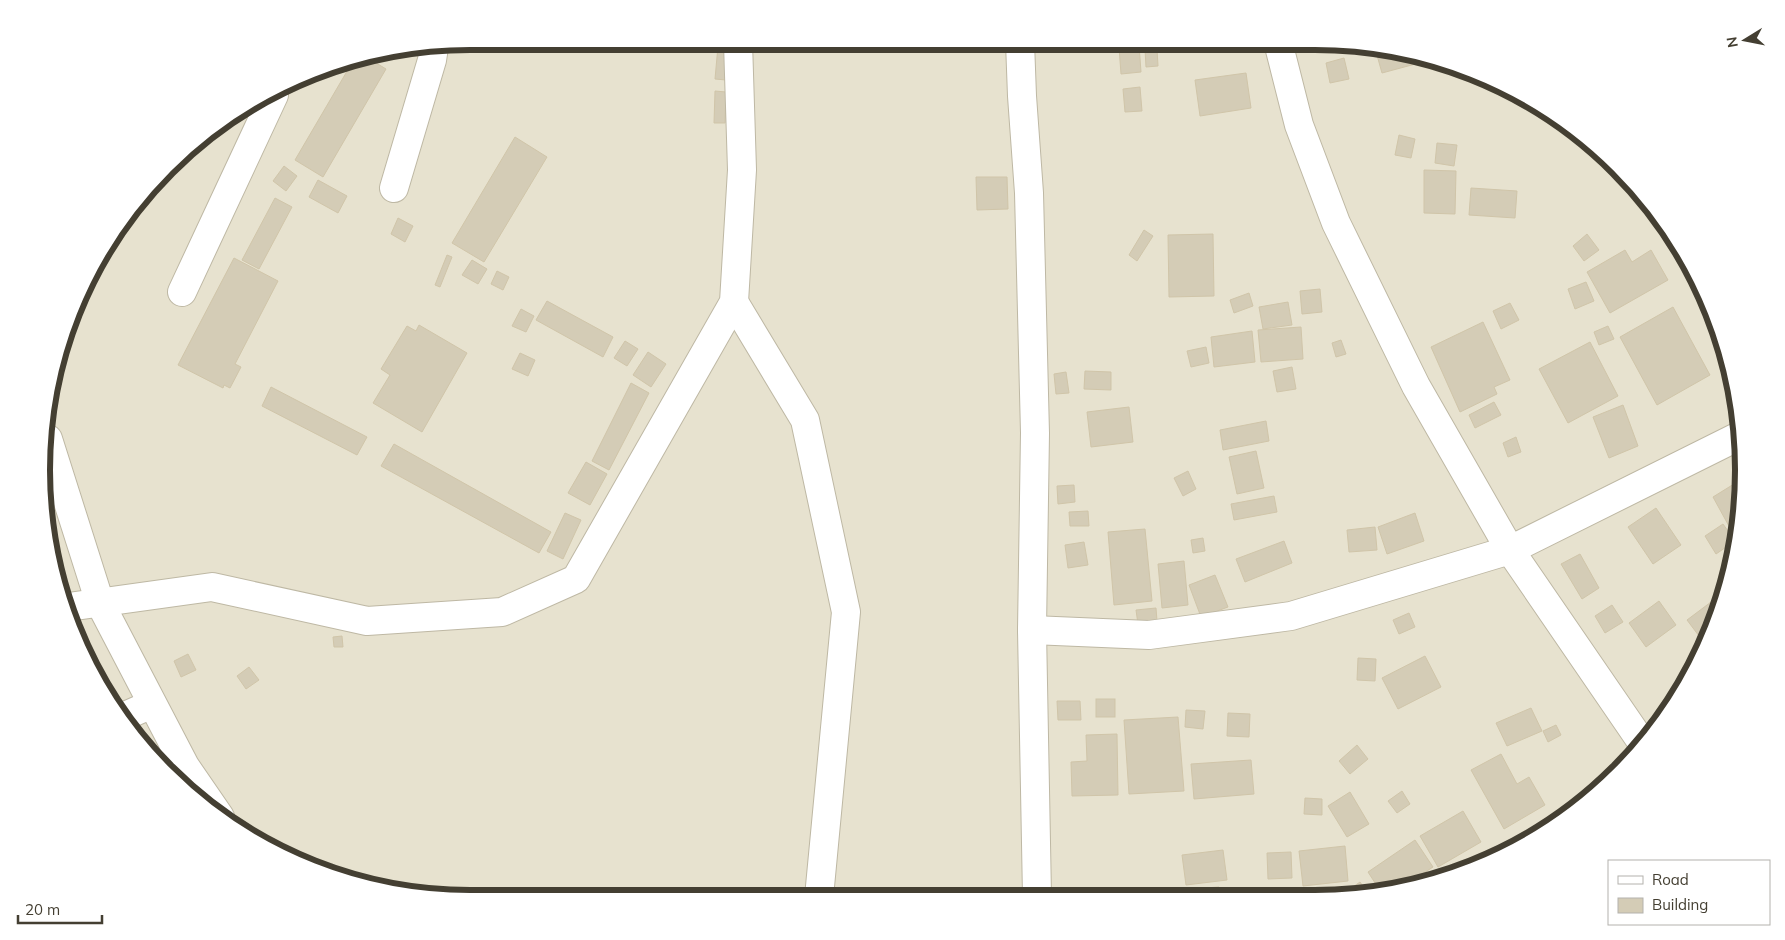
<svg xmlns="http://www.w3.org/2000/svg" width="1785" height="940" viewBox="0 0 1785 940" font-family="Mulish,sans-serif">
  <rect width="100%" height="100%" fill="#f3efe2"/>
  <polygon fill="#e7e2cf" points="470,41 1343,42 1426,56 1505,86 1576,130 1638,188 1686,256 1721,332 1740,414 1743,498 1729,581 1699,660 1637,753 1553,826 1479,866 1371,895 442,898 359,884 280,854 209,810 148,753 74,634 42,498 56,359 113,232 209,130 332,64"/>
  <g fill="#d4ccb6" stroke="#d0c5a9">
    <polygon points="1139,45 1141,72 1121,74 1119,47"/>
    <polygon points="718,46 729,47 726,80 715,79"/>
    <polygon points="1375,48 1426,56 1434,59 1382,73"/>
    <polygon points="1145,49 1157,49 1158,66 1146,67"/>
    <polygon points="368,58 386,69 323,177 295,160 353,61"/>
    <polygon points="1344,58 1349,79 1330,83 1326,63"/>
    <polygon points="1246,73 1251,108 1200,116 1195,80"/>
    <polygon points="1140,87 1142,111 1125,112 1123,89"/>
    <polygon points="715,91 726,92 725,123 714,123"/>
    <polygon points="1399,135 1415,139 1411,158 1395,155"/>
    <polygon points="515,137 547,157 484,262 452,243"/>
    <polygon points="1437,143 1457,145 1454,166 1435,163"/>
    <polygon points="284,166 297,176 286,191 273,181"/>
    <polygon points="1424,170 1456,171 1455,214 1424,213"/>
    <polygon points="976,177 1007,177 1008,209 977,210"/>
    <polygon points="318,180 347,196 338,213 309,197"/>
    <polygon points="1471,188 1517,191 1515,218 1469,215"/>
    <polygon points="275,198 292,207 259,269 242,260"/>
    <polygon points="398,218 413,226 405,242 391,234"/>
    <polygon points="1144,230 1153,236 1137,261 1129,255"/>
    <polygon points="1213,234 1214,296 1169,297 1168,235"/>
    <polygon points="1587,234 1599,250 1584,261 1573,246"/>
    <polygon points="1625,250 1632,262 1651,250 1668,280 1610,313 1587,272"/>
    <polygon points="447,255 452,257 440,287 435,285"/>
    <polygon points="234,258 278,281 235,364 241,367 230,388 224,385 223,388 178,365"/>
    <polygon points="472,260 487,269 478,284 462,275"/>
    <polygon points="497,271 509,277 503,290 491,284"/>
    <polygon points="1586,282 1594,301 1575,309 1568,289"/>
    <polygon points="1320,289 1322,312 1302,314 1300,291"/>
    <polygon points="1249,293 1253,306 1234,313 1230,300"/>
    <polygon points="547,301 613,337 603,357 536,320"/>
    <polygon points="1288,302 1292,325 1263,329 1259,307"/>
    <polygon points="1510,303 1519,320 1501,329 1493,311"/>
    <polygon points="1673,307 1710,375 1657,405 1620,337"/>
    <polygon points="521,309 534,316 526,332 512,326"/>
    <polygon points="1483,322 1510,380 1494,387 1497,394 1460,412 1431,347"/>
    <polygon points="419,325 467,353 422,432 373,403 390,375 381,369 407,326 416,331"/>
    <polygon points="1608,326 1614,339 1599,345 1594,332"/>
    <polygon points="1301,327 1303,359 1261,362 1258,330"/>
    <polygon points="1252,331 1255,362 1214,367 1211,337"/>
    <polygon points="1341,340 1346,354 1336,357 1332,343"/>
    <polygon points="625,341 638,349 627,366 614,358"/>
    <polygon points="1590,342 1618,396 1568,423 1539,369"/>
    <polygon points="1206,347 1209,363 1191,367 1187,351"/>
    <polygon points="648,352 666,364 651,387 633,375"/>
    <polygon points="520,353 535,360 528,376 512,369"/>
    <polygon points="1292,367 1296,389 1277,392 1273,371"/>
    <polygon points="1085,371 1111,372 1111,390 1084,389"/>
    <polygon points="1066,372 1069,393 1056,394 1054,374"/>
    <polygon points="631,383 649,393 609,470 592,461"/>
    <polygon points="271,387 367,437 357,455 262,406"/>
    <polygon points="1494,402 1501,415 1475,428 1469,415"/>
    <polygon points="1623,405 1638,446 1609,458 1593,417"/>
    <polygon points="1129,407 1133,442 1091,447 1087,412"/>
    <polygon points="1266,421 1269,441 1223,450 1220,430"/>
    <polygon points="1516,437 1521,452 1508,457 1503,443"/>
    <polygon points="394,444 551,532 539,553 381,466"/>
    <polygon points="1256,451 1264,488 1237,494 1229,457"/>
    <polygon points="586,462 607,474 590,505 568,493"/>
    <polygon points="1188,471 1196,489 1183,496 1174,478"/>
    <polygon points="1742,479 1743,498 1739,523 1730,528 1713,497"/>
    <polygon points="1074,485 1075,502 1058,504 1057,486"/>
    <polygon points="1274,496 1277,512 1234,520 1231,504"/>
    <polygon points="1656,508 1681,545 1653,564 1628,527"/>
    <polygon points="1088,511 1089,526 1070,526 1069,512"/>
    <polygon points="565,513 581,520 563,559 547,551"/>
    <polygon points="1415,513 1424,541 1387,554 1378,527"/>
    <polygon points="1723,524 1735,541 1716,554 1705,536"/>
    <polygon points="1375,527 1377,550 1349,552 1347,530"/>
    <polygon points="1145,529 1152,601 1114,605 1108,532"/>
    <polygon points="1203,538 1205,551 1193,553 1191,540"/>
    <polygon points="1284,541 1292,563 1245,582 1236,559"/>
    <polygon points="1084,542 1088,565 1068,568 1065,545"/>
    <polygon points="1580,554 1599,588 1582,599 1561,564"/>
    <polygon points="1184,561 1188,605 1162,608 1158,564"/>
    <polygon points="1215,575 1228,607 1201,617 1189,585"/>
    <polygon points="1715,599 1720,606 1705,644 1687,620"/>
    <polygon points="1659,601 1676,625 1646,647 1629,623"/>
    <polygon points="1612,605 1623,622 1605,633 1595,616"/>
    <polygon points="1156,608 1157,621 1138,624 1136,610"/>
    <polygon points="1409,613 1415,627 1399,634 1393,620"/>
    <polygon points="342,636 343,647 334,647 333,637"/>
    <polygon points="188,654 196,670 181,677 174,661"/>
    <polygon points="1425,656 1441,687 1398,709 1382,678"/>
    <polygon points="1358,658 1376,659 1375,681 1357,680"/>
    <polygon points="249,667 259,680 246,689 237,676"/>
    <rect x="1096" y="699" width="19" height="18"/>
    <polygon points="1057,701 1080,701 1081,720 1058,720"/>
    <polygon points="1531,708 1542,731 1507,746 1496,723"/>
    <polygon points="1186,710 1205,711 1203,729 1185,727"/>
    <polygon points="1228,713 1250,714 1249,737 1227,736"/>
    <polygon points="1178,717 1184,791 1129,794 1124,720"/>
    <polygon points="1556,725 1561,735 1548,742 1543,731"/>
    <polygon points="1117,734 1118,795 1072,796 1071,762 1087,761 1086,735"/>
    <polygon points="1357,745 1368,759 1350,774 1339,761"/>
    <polygon points="1501,754 1517,784 1529,777 1545,805 1504,829 1471,770"/>
    <polygon points="1251,760 1254,794 1194,799 1191,764"/>
    <polygon points="1402,791 1410,804 1397,813 1388,801"/>
    <polygon points="1350,792 1369,824 1347,837 1328,806"/>
    <polygon points="1305,798 1322,799 1322,815 1304,814"/>
    <polygon points="1463,811 1481,842 1438,867 1420,836"/>
    <polygon points="1415,840 1433,867 1404,886 1381,892 1368,872"/>
    <polygon points="1345,846 1348,881 1303,886 1299,851"/>
    <polygon points="1223,850 1227,880 1186,885 1182,855"/>
    <polygon points="1291,852 1292,878 1268,879 1267,853"/>
    <polygon points="1360,882 1369,895 1344,895 1343,894"/>
    <polygon points="1219,887 1220,895 1205,896 1205,888"/>
    <polygon points="1259,888 1260,895 1227,895"/>
    <polygon points="1295,890 1296,895 1280,895 1279,893"/>
  </g>
  <g fill="none" stroke-linecap="round" stroke-linejoin="round">
    <defs>
      <g id="minor">
        <polyline points="1020,42 1022,96 1029,193 1035,433 1032,630 1037,896"/>
        <polyline points="1278,42 1299,125 1336,223 1416,386 1510,550 1643,744"/>
        <polyline points="394,188 432,60 434,47"/>
        <polyline points="182,292 274,95"/>
        <polyline points="734,302 805,420 846,612 819,897"/>
        <polyline points="48,439 100,603 185,766 220,817"/>
        <polyline points="68,607 212,587 367,621 502,612 576,579 734,302 742,170 738,42"/>
        <polyline points="1032,630 1149,635 1291,616 1510,550 1741,435"/>
        <polyline points="125,716 152,704"/>
      </g>
    </defs>
    <use href="#minor" stroke="#beb8a4" stroke-width="30"/>
    <use href="#minor" stroke="#fff" stroke-width="28"/>
  </g>
  <path d="M0 0H1785V940H0ZM470 50H1315A420 420 0 0 1 1735 470V470A420 420 0 0 1 1315 890H470A420 420 0 0 1 50 470V470A420 420 0 0 1 470 50Z" fill="#fff" fill-rule="evenodd"/>
  <path fill="none" stroke="#443f32" stroke-width="6" d="M470 50H1315A420 420 0 0 1 1735 470V470A420 420 0 0 1 1315 890H470A420 420 0 0 1 50 470V470A420 420 0 0 1 470 50Z"/>
  <rect x="1608" y="860" width="162" height="65" fill="#ffffff" stroke="#b4b2ad"/>
  <rect x="1618" y="876" width="25" height="8" fill="#ffffff" stroke="#b4b2ad"/>
  <text x="1652" y="885" font-size="15" fill="#443f32">Road</text>
  <rect x="1618" y="898" width="25" height="15" fill="#d4ccb6" stroke="#b4b2ad"/>
  <text x="1652" y="910" font-size="15" fill="#443f32">Building</text>
  <g transform="translate(1745 40) rotate(260)" stroke="#ffffff" stroke-width="4" paint-order="stroke">
  <path d="M0-4L9 19L0 12L-9 19Z" fill="#443f32"/>
  <text y="-8" font-size="14" font-weight="bold" text-anchor="middle" fill="#443f32">N</text>
  </g>
  <path d="M18 915v8h84v-8" fill="none" stroke="#443f32" stroke-width="2.5"/>
  <text x="25" y="915" font-size="15" fill="#443f32" stroke="#ffffff" stroke-width="4" paint-order="stroke">20 m</text>
</svg>
